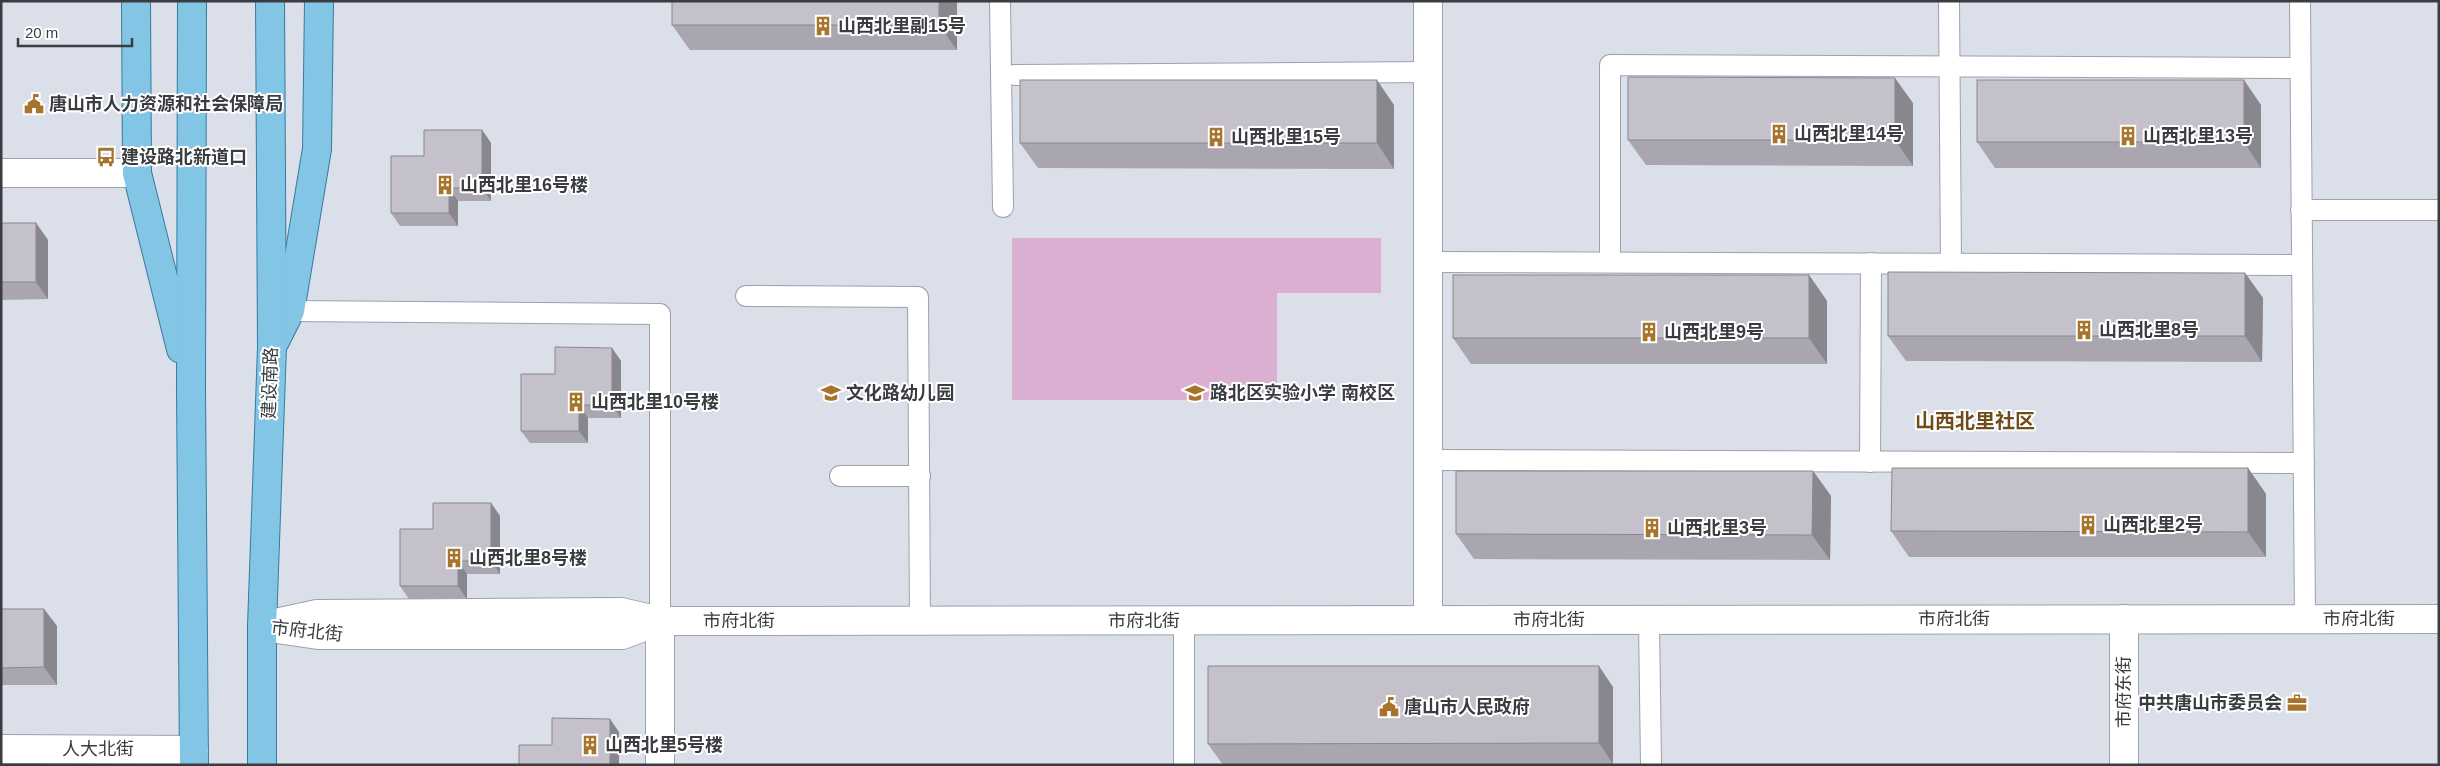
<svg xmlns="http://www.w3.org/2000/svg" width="2440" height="766" viewBox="0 0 2440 766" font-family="Arial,'Noto Sans SC',sans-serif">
  <rect width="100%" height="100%" fill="#dadfe9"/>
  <polygon fill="#dbafd2" points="1012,238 1381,238 1381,293 1277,293 1277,400 1012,400"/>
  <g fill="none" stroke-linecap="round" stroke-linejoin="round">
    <defs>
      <g id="lane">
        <polyline points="1000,1 1003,207"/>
        <polyline points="1949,1 1951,264"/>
        <polyline points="2300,1 2305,619"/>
        <polyline points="1014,75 1428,72"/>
        <polyline points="2301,210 2439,210"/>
        <polyline points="1428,262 2302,265"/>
        <polyline points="1610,262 1610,65 2300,68"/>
        <polyline points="746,296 918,297 920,621"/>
        <polyline points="290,311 660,314 660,621"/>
        <polyline points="1428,460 2304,463"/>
        <polyline points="1870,462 1871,263"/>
        <polyline points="840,476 920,476"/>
        <polyline points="1649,620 1651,765"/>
        <polyline points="1184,621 1184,765"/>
      </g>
      <g id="street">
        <polyline points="1428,1 1428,620"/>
        <polyline points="1,173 137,173"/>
        <polyline points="2124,619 2124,765"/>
        <polyline points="660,621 660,765"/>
        <polyline points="262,626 317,614 621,612 660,621 2439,619"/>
        <polyline points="277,629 318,635 622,635 660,621"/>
        <polyline points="1,749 194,750"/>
      </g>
      <g id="primary">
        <polyline points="136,1 137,173 181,349"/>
        <polyline points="192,1 191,390 194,765"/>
        <polyline points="275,341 290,311 317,149 319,1"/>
        <polyline points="262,765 262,626 272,347 270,1"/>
      </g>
    </defs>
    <use href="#lane" stroke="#9da1ab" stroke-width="22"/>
    <use href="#street" stroke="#9da1ab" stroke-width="30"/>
    <use href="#primary" stroke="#347ca0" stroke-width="30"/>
    <use href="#lane" stroke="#fff" stroke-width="20"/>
    <use href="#street" stroke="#fff" stroke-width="28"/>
    <use href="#primary" stroke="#83c5e5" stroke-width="28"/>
  </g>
  <g fill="#a9a6af">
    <polygon points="957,1 957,50 690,50 672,25"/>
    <polygon points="1913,103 1913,166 1646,165 1628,140"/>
    <polygon points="1394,105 1394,169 1038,168 1020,143"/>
    <polygon points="2261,105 2261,168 1995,168 1977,142"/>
    <polygon points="482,130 491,143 491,201 458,201 458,226 400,226 391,213 424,156"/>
    <polygon points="1,223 36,223 48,240 48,299 1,300"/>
    <polygon points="2245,273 2263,298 2262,362 1906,361 1888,336"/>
    <polygon points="1809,275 1827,301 1827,364 1471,364 1453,338"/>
    <polygon points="612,348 621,361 621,418 588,418 588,443 530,443 521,431 555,374"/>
    <polygon points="2248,468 2266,494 2266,557 1909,557 1891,531"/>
    <polygon points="1813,471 1831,496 1830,560 1474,559 1456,534"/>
    <polygon points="491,503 500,516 500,574 467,574 467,599 409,599 400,586"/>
    <polygon points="1,609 44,609 57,626 57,685 1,685"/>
    <polygon points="1613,687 1613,764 1223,765 1208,744"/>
  </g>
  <g fill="#89878e">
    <polygon points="939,1 957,1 957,50 939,25"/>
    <polygon points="1895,78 1913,103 1913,166 1895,140"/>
    <polygon points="1377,80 1394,105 1394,169 1377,143"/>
    <polygon points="2244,80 2261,105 2261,168 2244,142"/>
    <polygon points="482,130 491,143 491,201 482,188"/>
    <polygon points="449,188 458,201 458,226 449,213"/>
    <polygon points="36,223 48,240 48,299 36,282"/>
    <polygon points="2245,273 2263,298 2262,362 2245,336"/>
    <polygon points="1809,275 1827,301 1827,364 1809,338"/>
    <polygon points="612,348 621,361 621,418 612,405"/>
    <polygon points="579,405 588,418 588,443 579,431"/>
    <polygon points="2248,468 2266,494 2266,557 2248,532"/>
    <polygon points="1813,471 1831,496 1830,560 1812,535"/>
    <polygon points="491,503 500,516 500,574 491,561"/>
    <polygon points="458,561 467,574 467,599 458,586"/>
    <polygon points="44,609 57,626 57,685 44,667"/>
    <polygon points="1599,666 1613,687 1613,764 1599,743"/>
    <polygon points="610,719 619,732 619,765 610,765"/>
  </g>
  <g fill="#c4c1cb" stroke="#89878e">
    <rect x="672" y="1" width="267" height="24"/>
    <polygon points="1628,77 1895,78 1895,140 1628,140"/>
    <rect x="1020" y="80" width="357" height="63"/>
    <rect x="1977" y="80" width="267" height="62"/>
    <polygon points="424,130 482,130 482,188 449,188 449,213 391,213 391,156 424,156"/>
    <rect x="1" y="223" width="35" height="59"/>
    <polygon points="1888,272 2245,273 2245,336 1888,336"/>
    <rect x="1453" y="275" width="356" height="63"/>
    <polygon points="555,347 612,348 612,405 579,405 579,431 521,431 521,374 555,374"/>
    <polygon points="1892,468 2248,468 2248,532 1891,531"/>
    <polygon points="1456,471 1813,471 1812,535 1456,534"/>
    <polygon points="433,503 491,503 491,561 458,561 458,586 400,586 400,529 433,529"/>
    <polygon points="1,609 44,609 44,667 1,668"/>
    <polygon points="1208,666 1599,666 1599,743 1208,744"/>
    <polygon points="552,718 610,719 610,765 519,765 519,745 552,745"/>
  </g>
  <defs>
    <symbol id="building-bare" viewBox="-9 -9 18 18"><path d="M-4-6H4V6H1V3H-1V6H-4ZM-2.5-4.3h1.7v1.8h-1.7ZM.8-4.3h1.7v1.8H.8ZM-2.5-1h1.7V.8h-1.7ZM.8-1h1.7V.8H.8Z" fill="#a6742b" stroke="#fff" stroke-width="2.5" paint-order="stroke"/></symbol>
    <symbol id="civic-bare" viewBox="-9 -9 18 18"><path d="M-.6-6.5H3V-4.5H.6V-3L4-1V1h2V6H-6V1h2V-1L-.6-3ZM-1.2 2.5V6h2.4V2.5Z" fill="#a6742b" stroke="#fff" stroke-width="2.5" paint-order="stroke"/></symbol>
    <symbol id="bus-bare" viewBox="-9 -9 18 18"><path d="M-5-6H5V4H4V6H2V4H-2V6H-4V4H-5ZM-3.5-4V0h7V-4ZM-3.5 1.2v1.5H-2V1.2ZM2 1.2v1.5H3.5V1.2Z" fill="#a6742b" stroke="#fff" stroke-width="2.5" paint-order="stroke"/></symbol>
    <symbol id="school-bare" viewBox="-9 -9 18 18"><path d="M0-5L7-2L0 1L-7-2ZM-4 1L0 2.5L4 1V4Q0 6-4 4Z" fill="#a6742b" stroke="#fff" stroke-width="2.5" paint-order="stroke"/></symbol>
    <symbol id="office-bare" viewBox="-9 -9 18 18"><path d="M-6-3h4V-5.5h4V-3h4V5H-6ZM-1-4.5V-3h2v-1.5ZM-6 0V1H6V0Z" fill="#a6742b" stroke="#fff" stroke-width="2.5" paint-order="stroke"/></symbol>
  </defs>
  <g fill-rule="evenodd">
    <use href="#building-bare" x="809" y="12" width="28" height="28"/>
    <use href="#civic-bare" x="20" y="90" width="28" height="28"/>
    <use href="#building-bare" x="1765" y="120" width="28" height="28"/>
    <use href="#building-bare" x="2114" y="122" width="28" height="28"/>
    <use href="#building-bare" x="1202" y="123" width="28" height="28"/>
    <use href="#bus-bare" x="92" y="143" width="28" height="28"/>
    <use href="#building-bare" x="431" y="171" width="28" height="28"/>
    <use href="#building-bare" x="2070" y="316" width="28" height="28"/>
    <use href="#building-bare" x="1635" y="318" width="28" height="28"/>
    <use href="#school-bare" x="817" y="379" width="28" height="28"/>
    <use href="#school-bare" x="1181" y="379" width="28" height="28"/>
    <use href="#building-bare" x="562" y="388" width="28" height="28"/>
    <use href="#building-bare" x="2074" y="511" width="28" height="28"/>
    <use href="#building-bare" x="1638" y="514" width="28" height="28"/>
    <use href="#building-bare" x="440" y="544" width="28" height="28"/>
    <use href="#office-bare" x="2283" y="689" width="28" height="28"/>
    <use href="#civic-bare" x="1375" y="693" width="28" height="28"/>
    <use href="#building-bare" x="576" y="731" width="28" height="28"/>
  </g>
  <g text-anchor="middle" stroke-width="4" stroke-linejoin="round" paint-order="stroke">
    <g font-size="18" font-weight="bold" fill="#3a3c40" stroke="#fff" text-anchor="start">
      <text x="838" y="32">山西北里副15号</text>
      <text x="49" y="110">唐山市人力资源和社会保障局</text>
      <text x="1794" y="140">山西北里14号</text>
      <text x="2143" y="142">山西北里13号</text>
      <text x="1231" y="143">山西北里15号</text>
      <text x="121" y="163">建设路北新道口</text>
      <text x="460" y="191">山西北里16号楼</text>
      <text x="2099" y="336">山西北里8号</text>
      <text x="1664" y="338">山西北里9号</text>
      <text x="846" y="399">文化路幼儿园</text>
      <text x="1210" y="399">路北区实验小学 南校区</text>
      <text x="591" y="408">山西北里10号楼</text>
      <text x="2103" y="531">山西北里2号</text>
      <text x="1667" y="534">山西北里3号</text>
      <text x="469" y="564">山西北里8号楼</text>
      <text x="2282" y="709" text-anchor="end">中共唐山市委员会</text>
      <text x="1404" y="713">唐山市人民政府</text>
      <text x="605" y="751">山西北里5号楼</text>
    </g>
    <g font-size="18" fill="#3a3c40" stroke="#fff">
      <text transform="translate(270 383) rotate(-88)" y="6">建设南路</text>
      <text x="1954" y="625">市府北街</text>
      <text x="2359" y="625">市府北街</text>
      <text x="1549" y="626">市府北街</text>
      <text x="739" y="627">市府北街</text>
      <text x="1144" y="627">市府北街</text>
      <text transform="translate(307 631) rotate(6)" y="6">市府北街</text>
      <text transform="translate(2124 692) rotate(-90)" y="6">市府东街</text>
      <text x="98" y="755">人大北街</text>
    </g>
    <g font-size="20" font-weight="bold" fill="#6f4d1a" stroke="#fff">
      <text x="1975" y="428">山西北里社区</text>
    </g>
  </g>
  <rect width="2440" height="766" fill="none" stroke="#3a3c40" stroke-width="5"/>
  <path d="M18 38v8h114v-8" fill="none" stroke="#3a3c40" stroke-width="2.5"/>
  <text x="25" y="38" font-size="15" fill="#3a3c40" stroke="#ffffff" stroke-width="4" paint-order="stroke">20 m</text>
</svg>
